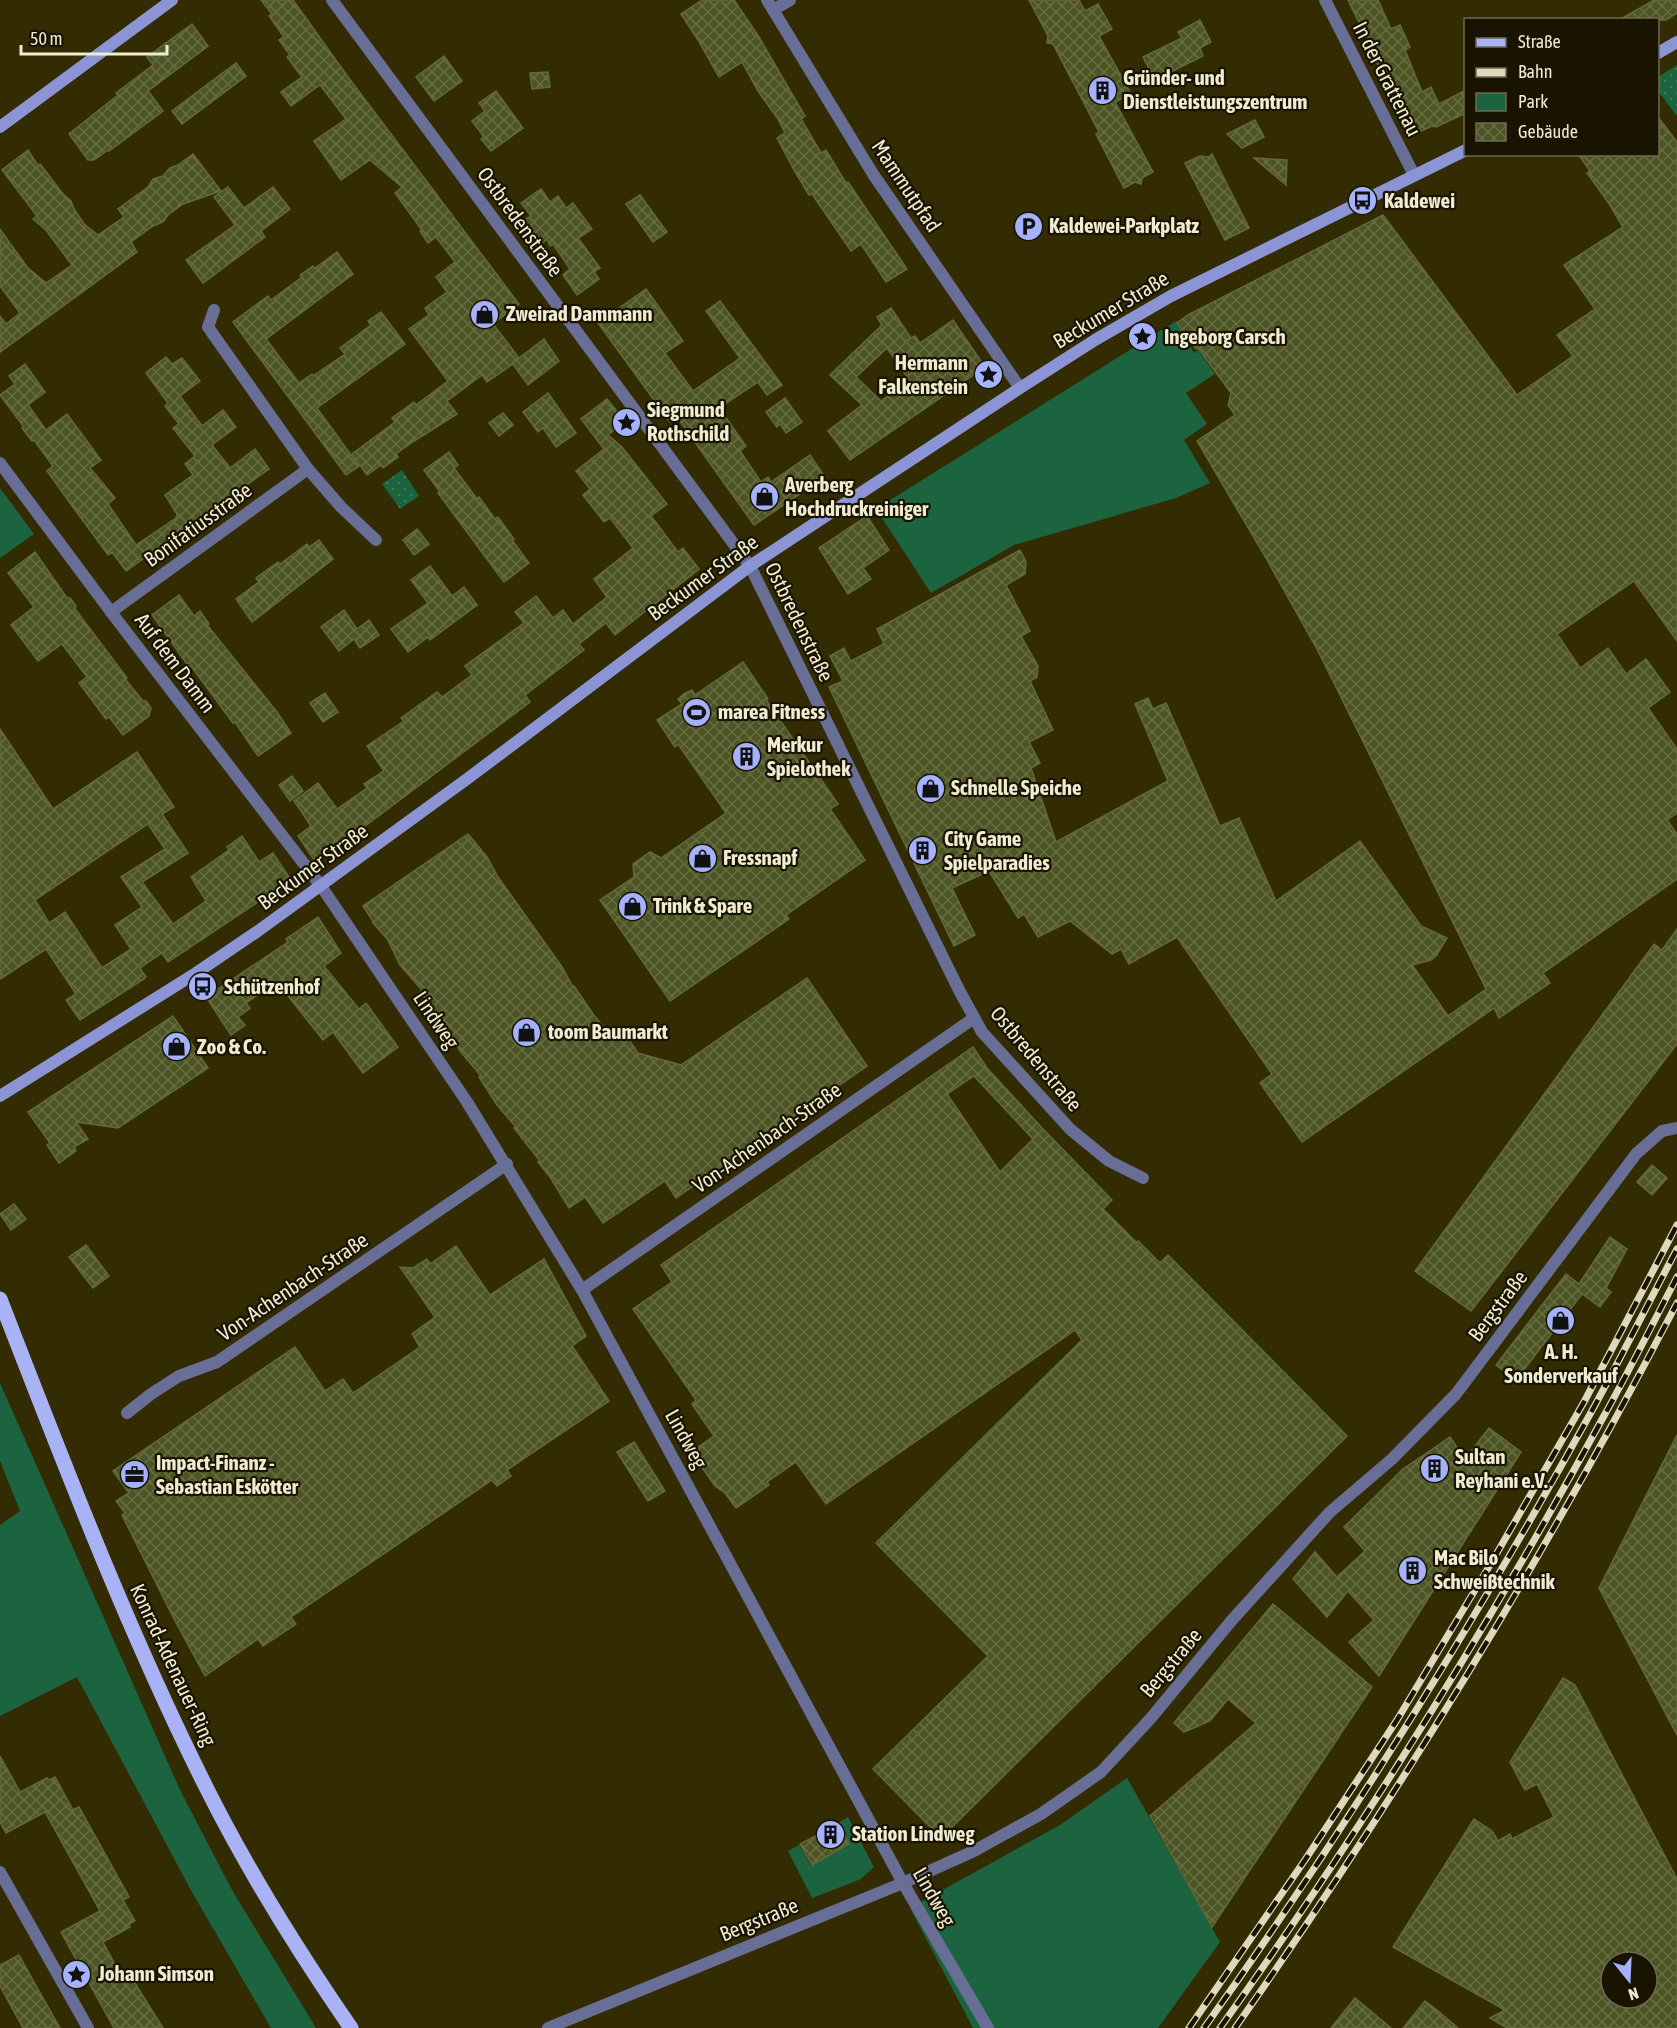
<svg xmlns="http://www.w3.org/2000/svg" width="1677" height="2028" viewBox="0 0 1677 2028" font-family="'Asap Condensed',sans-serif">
  <defs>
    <pattern id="park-dots" width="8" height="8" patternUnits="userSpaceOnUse" patternTransform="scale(1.5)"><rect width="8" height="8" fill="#1c6440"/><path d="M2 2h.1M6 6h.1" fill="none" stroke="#3d7a5b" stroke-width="1.8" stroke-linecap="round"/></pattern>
    <pattern id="building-cross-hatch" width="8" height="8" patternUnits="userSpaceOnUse" patternTransform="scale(1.5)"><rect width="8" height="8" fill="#4d5524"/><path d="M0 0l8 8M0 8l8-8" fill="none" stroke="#676e43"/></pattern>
  </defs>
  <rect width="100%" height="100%" fill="#332b02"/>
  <g fill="#1c6440">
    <polygon points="1176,321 1194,353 1198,350 1215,374 1186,393 1207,424 1184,440 1210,483 1176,498 1014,545 931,593 876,509"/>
    <polygon points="0,488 34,534 0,558"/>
    <polygon points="0,1383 180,1790 232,1890 316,2028 271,2028 193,1894 77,1677 0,1716 0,1525 20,1511 0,1461"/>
    <polygon points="1127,1778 1220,1942 1158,2028 973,2028 910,1908 1060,1825"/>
    <polygon points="848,1817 874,1867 861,1879 812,1898 788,1851 799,1845 811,1866 849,1845 838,1823"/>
  </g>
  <g fill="url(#park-dots)">
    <polygon points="1677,65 1677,116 1658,91 1658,77"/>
    <polygon points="402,470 419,496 400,509 382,484"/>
  </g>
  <g fill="url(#building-cross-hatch)" stroke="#616a39" stroke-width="1.5" fill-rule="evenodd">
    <polygon points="261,0 293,0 348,77 519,304 493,324 519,358 544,339 559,361 528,385 513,364 487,382 482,375 447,401 457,414 411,443 396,454 398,457 383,468 381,465 367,475 352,454 395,422 392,418 414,402 416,405 448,381 409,329 429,315 425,308 447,292 436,277 455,262 436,237 428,243 420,231 422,230 395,193 402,187 370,160 341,180 314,141 346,119 320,85 291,106 281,92 302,77 287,57 290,55 279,40 284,37 269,16 272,14"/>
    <polygon points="702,0 734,0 759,37 805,116 801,119 821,153 826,150 846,183 848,182 907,269 886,282 861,244 851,251 812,194 809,195 794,170 777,138 785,133 778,119 758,91 742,62 719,77 698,40 681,14"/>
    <polygon points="1029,0 1079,0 1085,11 1098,4 1112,29 1099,36 1131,94 1115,102 1153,172 1142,178 1141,184 1135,182 1124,188 1096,134 1099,132 1053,44 1047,43 1048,36"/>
    <polygon points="1348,0 1378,0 1391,29 1400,25 1410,47 1405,50 1422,92 1431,87 1439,104 1466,90 1466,113 1436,127 1432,126 1419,132 1394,82 1386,85 1369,43"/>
    <polygon points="1654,0 1677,0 1677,13 1666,20 1619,20"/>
    <polygon points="1200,20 1211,42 1200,48 1203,56 1155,80 1143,57 1182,38 1178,32"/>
    <polygon points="192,24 208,46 148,91 163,111 109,151 108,150 94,160 88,160 69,134 118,95 116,93 153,65 147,57"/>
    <polygon points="444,56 462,81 434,101 416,77"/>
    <polygon points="236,63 246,76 182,124 172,111"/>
    <polygon points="548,72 550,87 532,89 530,73"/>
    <polygon points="496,91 523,128 491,151 481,139 484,137 472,121 485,111 479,103"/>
    <polygon points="1658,117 1677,142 1677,641 1634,581 1557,634 1580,668 1608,648 1626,674 1646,659 1670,692 1648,708 1677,749 1677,813 1667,820 1677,834 1677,879 1543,973 1550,983 1499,1018 1494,1008 1302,1142 1260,1083 1272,1074 1177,937 1129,964 1121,949 1112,954 1070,921 1038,937 1024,914 1018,918 989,871 952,888 975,935 954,946 829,687 843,681 830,656 844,648 851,661 884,644 877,629 1020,550 1026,562 1025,574 1006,585 1030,631 1021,636 1038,666 1037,677 1030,681 1053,730 1029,742 1040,763 1031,768 1056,842 1168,781 1135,704 1148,698 1153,709 1166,703 1220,826 1239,818 1276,901 1360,841 1421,926 1447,938 1436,956 1431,960 1412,965 1448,1016 1486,989 1318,651 1266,558 1197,441 1235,415 1228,405 1231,393 1198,348 1196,349 1177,323 1188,315 1383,215 1517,395 1573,356 1557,335 1595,309 1564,265 1623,227 1608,202 1587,173 1590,171 1578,154 1658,154"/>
    <polygon points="1255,120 1264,137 1242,148 1227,134"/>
    <polygon points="28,150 38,166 40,164 63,194 71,201 74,209 84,224 98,235 124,217 118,209 148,187 153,179 163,176 170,168 178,165 193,154 221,191 183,204 168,215 163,222 153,226 131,242 137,252 0,352 0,316 6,324 20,313 0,286 0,229 27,267 46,283 72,265 46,230 33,219 37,216 2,170"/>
    <polygon points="1212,154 1249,228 1225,240 1185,163 1200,156 1209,157"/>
    <polygon points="1254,158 1287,160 1286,185"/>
    <polygon points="228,187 244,208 273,187 290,209 261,231 265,237 203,283 186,260 235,225 214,197"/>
    <polygon points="541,189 550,202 558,196 566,208 573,203 592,229 578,238 600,268 594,272 599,279 577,295 563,275 570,269 553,244 550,246 547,239 540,245 523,221 531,216 521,203"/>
    <polygon points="640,195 667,232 653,242 626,204"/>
    <polygon points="337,252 353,274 266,339 299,383 312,374 313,376 345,354 340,348 371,325 368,321 381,312 405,344 317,408 359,466 346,475 233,322 268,296 271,300 302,277 300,275 313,266 315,268"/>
    <polygon points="646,289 683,341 665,353 693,391 740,358 706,311 720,301 782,385 767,395 758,382 719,408 746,446 740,451 761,482 768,477 771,482 810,455 825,477 754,525 677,417 670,422 598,323"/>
    <path d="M891 308 911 338 915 336 920 343 953 320 985 367 850 460 828 431 862 405 830 375 882 325 877 317ZM887 348 910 381 881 401 856 377Z"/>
    <polygon points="166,357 172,364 182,358 200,381 180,396 202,426 223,410 236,427 212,445 230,468 255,449 269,469 126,571 112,552 108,555 70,503 47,471 53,466 34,440 32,441 22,428 24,427 0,395 15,384 9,376 25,364 45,392 28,405 46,430 67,414 101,460 90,468 115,498 108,504 136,545 176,518 177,514 165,495 193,475 185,464 195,456 173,428 179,424 165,406 168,403 146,373"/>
    <polygon points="548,393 576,433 556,447 543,428 538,432 523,412"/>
    <polygon points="785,398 802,422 786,433 780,424 777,427 766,412"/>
    <polygon points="607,399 625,421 608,435 622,447 667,504 651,516 678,552 683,548 699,569 615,635 606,623 579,644 584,650 525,695 530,702 316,863 298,836 311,826 294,801 318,783 337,809 367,788 364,784 384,771 367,746 404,721 401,718 437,692 442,697 472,675 465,666 524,623 515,612 536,596 553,618 563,610 573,624 607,597 594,579 633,548 610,518 604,522 583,495 590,489 576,471 604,449 581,419"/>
    <polygon points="503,413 513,425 499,436 489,423"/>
    <polygon points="449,452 458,465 454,468 477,499 479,497 495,519 498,517 514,539 512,540 529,563 504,582 438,493 440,492 424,470"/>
    <polygon points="867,516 889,550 863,568 871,579 848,594 819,548"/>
    <polygon points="417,529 429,544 414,555 403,540"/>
    <polygon points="319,540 333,559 252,622 236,599 259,582 256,578 278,562 280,564 307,544 309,547"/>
    <polygon points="35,552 67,598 70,598 76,606 75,609 127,678 125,679 143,701 146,701 151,708 149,716 123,735 109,717 106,719 79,683 87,677 62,644 38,661 11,625 34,607 8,573"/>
    <polygon points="430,566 452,596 464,587 477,605 430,640 428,637 408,652 391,629 428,603 411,580"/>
    <polygon points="179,595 194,616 200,611 209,624 207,625 277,712 291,733 258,756 235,722 233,723 191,666 189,667 152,615"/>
    <polygon points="344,610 357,629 369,620 379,635 360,648 354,639 339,651 321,627"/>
    <polygon points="743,662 768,699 766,700 838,804 830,809 865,860 786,915 789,919 670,1001 600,900 634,877 633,864 650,852 661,858 726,813 678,744 675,747 657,720 682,704 678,699 684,694 692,690 695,695"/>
    <polygon points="325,693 338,712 323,722 310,703"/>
    <path d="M0 729 53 809 137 752 174 807 162 814 188 853 142 882 173 924 206 901 191 877 229 850 227 847 242 836 259 862 273 853 291 880 168 962 162 953 140 968 146 977 144 979 80 1020 66 1000 76 994 46 949 0 979ZM148 824 165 849 121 877 142 907 115 925 131 949 102 968 65 912 49 923 35 900Z"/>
    <polygon points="292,776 303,791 290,801 279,785"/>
    <polygon points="468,834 487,857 498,877 562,967 573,987 574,986 593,1014 615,1041 625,1034 638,1053 681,1065 807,978 867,1066 676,1198 665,1181 603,1223 585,1197 569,1208 550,1177 538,1162 540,1161 514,1128 516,1127 497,1105 479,1077 481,1076 460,1051 452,1035 444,1026 446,1025 420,992 422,990 400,965 388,940 373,923 374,923 363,906"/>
    <polygon points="318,917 341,953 324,966 359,1009 366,1003 398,1047 363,1073 333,1032 323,1040 277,982 246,1003 250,1008 238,1017 245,1025 231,1035 206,997 288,942 286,939"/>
    <polygon points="1677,929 1677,1044 1471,1311 1415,1271 1654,944 1662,950"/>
    <polygon points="173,1016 208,1068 118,1128 76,1122 88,1139 74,1147 76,1151 59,1163 47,1145 50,1143 28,1112"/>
    <path d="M973 1047 987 1068 1043 1129 1112 1200 1103 1209 1137 1243 1138 1241 1160 1263 1168 1255 1347 1436 941 1838 873 1769 988 1656 876 1543 1082 1340 1075 1330 826 1504 796 1462 767 1482 769 1485 736 1508 725 1493 715 1486 691 1452 714 1436 692 1404 696 1400 633 1309 672 1282 661 1265ZM974 1076 1033 1139 1000 1172 947 1094Z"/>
    <polygon points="1652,1165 1667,1178 1652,1195 1637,1182"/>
    <polygon points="14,1204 26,1219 11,1230 0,1214"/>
    <polygon points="1610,1237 1627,1249 1606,1288 1611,1292 1600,1307 1582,1294 1516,1380 1496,1365 1566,1274 1579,1284"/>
    <polygon points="86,1245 109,1276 93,1288 69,1257"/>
    <polygon points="456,1246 490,1295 544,1259 586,1336 572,1346 609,1401 507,1470 511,1476 497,1486 492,1480 291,1617 296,1624 263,1646 258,1639 205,1676 173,1617 122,1515 125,1513 116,1501 129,1493 113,1471 295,1347 325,1391 343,1379 353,1393 420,1347 412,1334 435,1317 400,1267 413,1268 427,1259 430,1264"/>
    <polygon points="1489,1428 1521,1452 1379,1676 1349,1642 1374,1620 1348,1591 1327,1617 1293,1579 1315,1552 1337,1577 1365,1551 1344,1527 1403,1469 1450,1437 1465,1459"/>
    <polygon points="1677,1435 1677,1735 1599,1588"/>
    <polygon points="634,1442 665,1491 648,1501 617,1452"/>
    <polygon points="1273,1604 1372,1687 1212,1927 1150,1816 1256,1723 1228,1699 1210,1721 1184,1732 1174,1723"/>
    <path d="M1563 1678 1575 1685 1677 1879V2028H1507L1490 2018 1505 2010 1393 1947 1474 1819 1492 1831 1498 1841 1510 1834 1512 1839 1554 1817 1537 1784 1525 1790 1510 1762ZM1611 1962H1647V1998H1611Z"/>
    <polygon points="0,1756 20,1792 47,1778 49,1780 55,1777 73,1810 79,1807 129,1897 123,1900 135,1921 129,1924 130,1927 103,1942 121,1976 128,1972 163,2028 114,2028 61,1932 100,1911 45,1812 6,1833 0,1822"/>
    <polygon points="838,1824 849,1844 812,1865 800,1844"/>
    <polygon points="19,1955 39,1991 60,2028 23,2028 0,1986 0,1965"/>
    <polygon points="1355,1998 1391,2028 1331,2028"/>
    <polygon points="1425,2001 1437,2010 1458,2028 1403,2028"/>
  </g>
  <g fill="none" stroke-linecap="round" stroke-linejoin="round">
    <g stroke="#686e96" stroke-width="12">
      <polyline points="332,0 750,566 959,990 982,1032 1070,1129 1109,1161 1143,1178"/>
      <polyline points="767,0 873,174 1020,388"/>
      <polyline points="1325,0 1414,175"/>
      <polyline points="773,10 790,0"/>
      <polyline points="0,463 111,612 321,886 467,1102 582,1290 903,1883 988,2028"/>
      <polyline points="308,469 341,507 376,540"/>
      <polyline points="111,612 308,469 208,327 214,310"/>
      <polyline points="582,1290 974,1018"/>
      <polyline points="127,1413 151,1394 179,1376 217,1362 507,1164"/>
      <polyline points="0,1872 88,2028"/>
      <polyline points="548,2028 903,1883 974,1851 1041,1814 1101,1772 1151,1718 1232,1620 1330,1512 1392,1459 1456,1394 1636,1154 1662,1131 1677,1128"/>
    </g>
    <g stroke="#8b94d4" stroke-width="12">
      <polyline points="1658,53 1677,42"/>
      <polyline points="0,127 172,0"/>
      <polyline points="0,1096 196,973 258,931 467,779 750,566 1020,388 1095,340 1171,296 1466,150"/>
    </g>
    <path stroke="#a9b2f5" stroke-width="15" d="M0 1299C64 1464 127 1629 206 1787 248 1871 298 1951 351 2028"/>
    <defs>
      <g id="rail">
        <polyline points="1189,2028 1305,1860 1397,1720 1490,1565 1584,1402 1677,1225"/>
        <path d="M1204 2028C1346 1829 1476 1621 1594 1407 1622 1355 1649 1302 1677 1249"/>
        <path d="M1220 2028C1361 1831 1489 1626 1605 1414 1630 1369 1653 1323 1677 1277"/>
        <path d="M1235 2028C1398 1796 1546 1555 1677 1303"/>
      </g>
    </defs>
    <use href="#rail" stroke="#ded8bc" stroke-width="7"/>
    <use href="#rail" stroke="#181401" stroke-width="4.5" stroke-dasharray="14" stroke-linecap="butt"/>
  </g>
  <defs>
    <symbol id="building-disc" viewBox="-11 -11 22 22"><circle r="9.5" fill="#a6b1fc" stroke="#181401"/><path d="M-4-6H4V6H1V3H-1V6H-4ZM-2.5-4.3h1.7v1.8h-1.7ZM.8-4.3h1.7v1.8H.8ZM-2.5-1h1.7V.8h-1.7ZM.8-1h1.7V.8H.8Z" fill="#111"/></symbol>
    <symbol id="bus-disc" viewBox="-11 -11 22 22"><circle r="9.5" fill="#a6b1fc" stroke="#181401"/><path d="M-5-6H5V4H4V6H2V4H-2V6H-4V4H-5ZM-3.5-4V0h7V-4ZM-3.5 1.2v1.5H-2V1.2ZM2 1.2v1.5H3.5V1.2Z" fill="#111"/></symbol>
    <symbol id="parking-disc" viewBox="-11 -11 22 22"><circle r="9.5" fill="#a6b1fc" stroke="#181401"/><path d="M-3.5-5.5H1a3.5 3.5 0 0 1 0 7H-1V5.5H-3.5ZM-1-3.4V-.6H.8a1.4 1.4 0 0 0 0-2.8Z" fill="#111"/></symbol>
    <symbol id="shop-disc" viewBox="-11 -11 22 22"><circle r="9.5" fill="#a6b1fc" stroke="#181401"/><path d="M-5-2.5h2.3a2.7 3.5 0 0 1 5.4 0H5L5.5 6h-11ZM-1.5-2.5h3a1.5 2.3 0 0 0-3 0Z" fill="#111"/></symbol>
    <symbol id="sight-disc" viewBox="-11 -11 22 22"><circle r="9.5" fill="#a6b1fc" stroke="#181401"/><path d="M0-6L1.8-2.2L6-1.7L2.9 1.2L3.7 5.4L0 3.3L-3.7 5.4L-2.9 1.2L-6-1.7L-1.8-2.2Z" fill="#111"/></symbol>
    <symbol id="stadium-disc" viewBox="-11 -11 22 22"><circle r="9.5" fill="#a6b1fc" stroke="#181401"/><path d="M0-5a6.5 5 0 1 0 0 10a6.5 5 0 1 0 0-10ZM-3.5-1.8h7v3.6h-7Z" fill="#111"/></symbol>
    <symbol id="office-disc" viewBox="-11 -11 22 22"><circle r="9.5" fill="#a6b1fc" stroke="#181401"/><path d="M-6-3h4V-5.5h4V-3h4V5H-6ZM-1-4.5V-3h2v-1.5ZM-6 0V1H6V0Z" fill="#111"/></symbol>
  </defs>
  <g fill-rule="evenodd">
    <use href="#building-disc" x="1086" y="74" width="33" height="33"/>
    <use href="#bus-disc" x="1346" y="184" width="33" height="33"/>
    <use href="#parking-disc" x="1012" y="210" width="33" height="33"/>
    <use href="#shop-disc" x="468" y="298" width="33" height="33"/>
    <use href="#sight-disc" x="1126" y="320" width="33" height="33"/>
    <use href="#sight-disc" x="972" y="358" width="33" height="33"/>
    <use href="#sight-disc" x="610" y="406" width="33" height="33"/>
    <use href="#shop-disc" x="748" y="480" width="33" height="33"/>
    <use href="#stadium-disc" x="680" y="696" width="33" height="33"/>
    <use href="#building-disc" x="730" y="740" width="33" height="33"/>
    <use href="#shop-disc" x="914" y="772" width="33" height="33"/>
    <use href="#building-disc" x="906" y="834" width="33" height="33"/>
    <use href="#shop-disc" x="686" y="842" width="33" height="33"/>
    <use href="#shop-disc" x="616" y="890" width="33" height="33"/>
    <use href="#bus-disc" x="186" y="970" width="33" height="33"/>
    <use href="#shop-disc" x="510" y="1016" width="33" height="33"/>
    <use href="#shop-disc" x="160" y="1030" width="33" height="33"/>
    <use href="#shop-disc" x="1544" y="1304" width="33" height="33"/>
    <use href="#building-disc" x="1418" y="1452" width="33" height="33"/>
    <use href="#office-disc" x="118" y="1458" width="33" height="33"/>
    <use href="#building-disc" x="1396" y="1554" width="33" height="33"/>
    <use href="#building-disc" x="814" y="1818" width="33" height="33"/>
    <use href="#sight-disc" x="60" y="1958" width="33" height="33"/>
  </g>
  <g text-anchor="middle" stroke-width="4.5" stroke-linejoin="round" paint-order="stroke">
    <g font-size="21" font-weight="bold" fill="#f1ecd1" stroke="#181401" text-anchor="start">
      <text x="1123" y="85">Gründer- und<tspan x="1123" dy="24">Dienstleistungszentrum</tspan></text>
      <text x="1384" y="208">Kaldewei</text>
      <text x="1049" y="233">Kaldewei-Parkplatz</text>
      <text x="506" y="321">Zweirad Dammann</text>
      <text x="1164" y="344">Ingeborg Carsch</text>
      <text x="968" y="370" text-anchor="end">Hermann<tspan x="968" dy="24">Falkenstein</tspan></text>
      <text x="647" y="417">Siegmund<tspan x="647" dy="24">Rothschild</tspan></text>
      <text x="785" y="492">Averberg<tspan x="785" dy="24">Hochdruckreiniger</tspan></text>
      <text x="718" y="719">marea Fitness</text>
      <text x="767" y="752">Merkur<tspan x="767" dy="24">Spielothek</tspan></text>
      <text x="951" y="795">Schnelle Speiche</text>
      <text x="944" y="846">City Game<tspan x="944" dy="24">Spielparadies</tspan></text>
      <text x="723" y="865">Fressnapf</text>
      <text x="653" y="913">Trink &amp; Spare</text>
      <text x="224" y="994">Schützenhof</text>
      <text x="548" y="1039">toom Baumarkt</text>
      <text x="197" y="1054">Zoo &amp; Co.</text>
      <text x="1561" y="1359" text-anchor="middle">A. H.<tspan x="1561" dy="24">Sonderverkauf</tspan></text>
      <text x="1455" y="1464">Sultan<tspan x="1455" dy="24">Reyhani e.V.</tspan></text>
      <text x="156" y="1470">Impact-Finanz -<tspan x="156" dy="24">Sebastian Eskötter</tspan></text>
      <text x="1434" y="1565">Mac Bilo<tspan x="1434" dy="24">Schweißtechnik</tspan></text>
      <text x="852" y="1841">Station Lindweg</text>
      <text x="98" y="1981">Johann Simson</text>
    </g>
    <g font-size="21" fill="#f1ecd1" stroke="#181401">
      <text transform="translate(1387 79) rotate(63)" y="7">In der Grattenau</text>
      <text transform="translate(906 186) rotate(56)" y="7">Mammutpfad</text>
      <text transform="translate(520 222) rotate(54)" y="7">Ostbredenstraße</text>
      <text transform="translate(1111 310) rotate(-31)" y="7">Beckumer Straße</text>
      <text transform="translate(198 525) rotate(-36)" y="7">Bonifatiusstraße</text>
      <text transform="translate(703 578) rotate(-36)" y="7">Beckumer Straße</text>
      <text transform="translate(799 622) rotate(64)" y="7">Ostbredenstraße</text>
      <text transform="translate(175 663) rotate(53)" y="7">Auf dem Damm</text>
      <text transform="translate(313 867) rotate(-36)" y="7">Beckumer Straße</text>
      <text transform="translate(436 1020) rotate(56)" y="7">Lindweg</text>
      <text transform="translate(1036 1059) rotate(50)" y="7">Ostbredenstraße</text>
      <text transform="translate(767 1138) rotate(-35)" y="7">Von-Achenbach-Straße</text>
      <text transform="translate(293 1287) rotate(-34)" y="7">Von-Achenbach-Straße</text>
      <text transform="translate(1498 1306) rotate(-53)" y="7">Bergstraße</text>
      <text transform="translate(686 1439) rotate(61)" y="7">Lindweg</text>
      <text transform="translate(1171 1663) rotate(-50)" y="7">Bergstraße</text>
      <text transform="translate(173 1665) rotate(65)" y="7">Konrad-Adenauer-Ring</text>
      <text transform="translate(934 1897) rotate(60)" y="7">Lindweg</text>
      <text transform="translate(759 1920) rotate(-22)" y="7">Bergstraße</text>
    </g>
  </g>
  <rect x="1464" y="18" width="195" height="138" fill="#181401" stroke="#6f6a54" stroke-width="1.5"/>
  <rect x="1476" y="38" width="30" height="9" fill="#a9b2f5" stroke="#6f6a54" stroke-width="1.5"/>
  <text x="1518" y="48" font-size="18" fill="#f1ecd1">Straße</text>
  <rect x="1476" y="68" width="30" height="9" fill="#ded8bc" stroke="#6f6a54" stroke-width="1.5"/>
  <text x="1518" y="78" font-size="18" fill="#f1ecd1">Bahn</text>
  <rect x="1476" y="93" width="30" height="18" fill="#1c6440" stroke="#6f6a54" stroke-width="1.5"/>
  <text x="1518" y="108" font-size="18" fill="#f1ecd1">Park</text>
  <rect x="1476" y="123" width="30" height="18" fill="url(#building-cross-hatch)" stroke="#6f6a54" stroke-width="1.5"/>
  <text x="1518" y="138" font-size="18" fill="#f1ecd1">Gebäude</text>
  <g transform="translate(1629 1980) rotate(162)"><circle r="28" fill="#181401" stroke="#6f6a54" stroke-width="1.5"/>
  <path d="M0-4.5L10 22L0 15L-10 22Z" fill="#a6b1fc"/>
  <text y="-9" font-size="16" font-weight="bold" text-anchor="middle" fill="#f1ecd1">N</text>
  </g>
  <path d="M21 45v9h146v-9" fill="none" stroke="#f1ecd1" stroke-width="3"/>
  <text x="30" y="45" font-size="18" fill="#f1ecd1" stroke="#181401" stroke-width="4.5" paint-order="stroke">50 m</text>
</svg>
